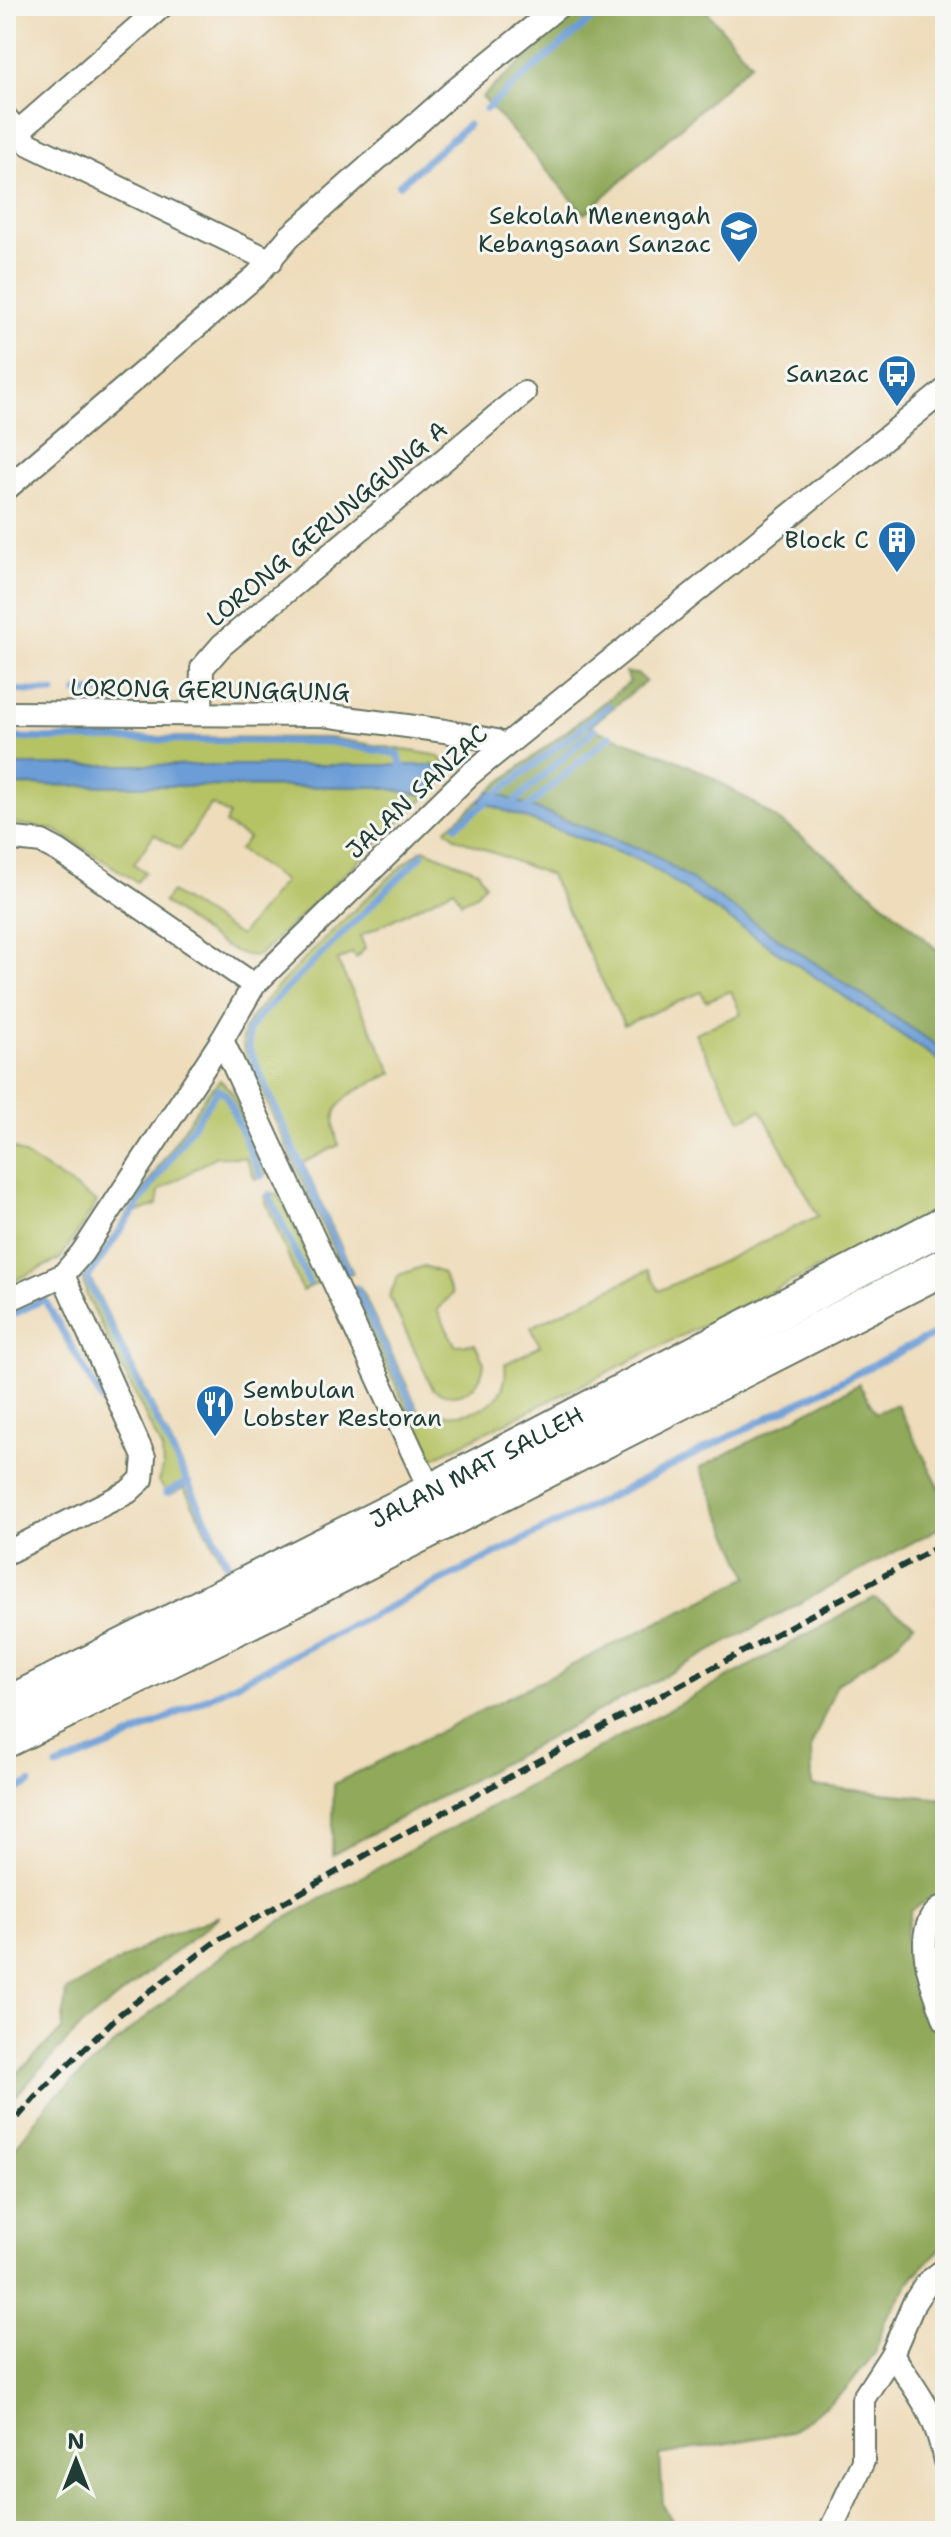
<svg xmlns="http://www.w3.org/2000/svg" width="951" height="2537" viewBox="0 0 951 2537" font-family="'Shantell Sans',sans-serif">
  <rect width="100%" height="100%" fill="#f6f6f2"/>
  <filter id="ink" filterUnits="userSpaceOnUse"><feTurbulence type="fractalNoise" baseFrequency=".0125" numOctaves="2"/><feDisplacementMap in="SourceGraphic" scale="16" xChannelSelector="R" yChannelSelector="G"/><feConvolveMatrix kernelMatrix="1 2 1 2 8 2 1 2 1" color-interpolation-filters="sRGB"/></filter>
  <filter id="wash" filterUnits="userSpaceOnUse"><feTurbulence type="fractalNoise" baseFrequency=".006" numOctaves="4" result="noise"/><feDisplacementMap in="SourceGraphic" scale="32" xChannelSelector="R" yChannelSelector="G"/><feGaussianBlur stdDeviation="1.8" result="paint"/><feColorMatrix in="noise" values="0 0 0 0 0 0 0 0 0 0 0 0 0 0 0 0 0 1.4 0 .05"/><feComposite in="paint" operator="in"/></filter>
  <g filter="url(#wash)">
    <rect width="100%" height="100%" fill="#eedcba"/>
    <g fill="#b6c365" stroke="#6a804c" stroke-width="2">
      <path d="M6 736 331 738 435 755C444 759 449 767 448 777L432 765H6Z"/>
      <path d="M6 785 379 787 427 796 259 955C235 962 184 917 163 902L171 892 240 936 284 881 239 850 248 838 225 824 229 815 211 804 180 850 154 834 134 864 145 872 137 882 55 830 6 822Z"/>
      <path d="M479 801 644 862 945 1064V1206L431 1459 351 1291 360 1287 419 1411C455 1420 511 1414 505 1364L540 1346 531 1327 648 1270 659 1291 818 1216 761 1110 741 1120 695 1033 741 1014 731 991 706 1001 701 992 624 1025 550 875 456 838 446 829Z"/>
      <path d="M423 849 478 871 485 884 474 896 461 902 454 889 360 936 365 948 356 958 352 953 337 961 393 1073C359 1090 320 1098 339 1145L303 1163 353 1273 345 1276 245 1054C243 1046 241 1039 244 1030 254 1003 394 869 423 849Z"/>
      <polygon points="220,1080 232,1092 267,1174 255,1179 246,1158 216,1156 159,1191 157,1205 135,1213 90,1278 232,1567 227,1570 184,1488 169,1495 158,1481 163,1468 162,1450 87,1296 82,1277 91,1259 97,1261 208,1092"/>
      <polygon points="6,1143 97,1202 60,1259 6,1285"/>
      <polygon points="273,1193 281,1198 319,1282 302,1291 264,1197"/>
      <path d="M424 1266 442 1273 452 1294 437 1310 455 1345 475 1344 484 1363C481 1390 456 1403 433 1389L389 1296 399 1275Z"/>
    </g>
    <g fill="#90a95a" stroke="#587347" stroke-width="2">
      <polygon points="584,6 702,6 751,63 585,214 482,97"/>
      <path d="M625 673 638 674 646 681 589 727C631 744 679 757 718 781 801 830 874 893 945 957V1051L653 854 489 791 630 682Z"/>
      <polygon points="859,1384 876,1413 897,1404 945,1498 945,1525 332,1855 334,1784 749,1577 700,1468"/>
      <polygon points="874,1598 914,1624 894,1646 837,1684 811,1747 812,1786 945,1799 945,1894 932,1897 911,1911 905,1939 945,2061 945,2244 914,2276 885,2320 875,2353 844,2391 791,2432 660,2455 663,2505 678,2531 6,2531 6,2161 47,2104 134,2027 231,1948"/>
      <polygon points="220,1916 78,2029 6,2106 6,2084 62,2030 66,1991 159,1939"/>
    </g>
    <g fill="#6c9dd6" stroke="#466d85" stroke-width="2">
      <polygon points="6,765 432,765 448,777 427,796 379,787 6,785"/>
      <polygon points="489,791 653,854 945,1051 945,1064 644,862 479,801"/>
    </g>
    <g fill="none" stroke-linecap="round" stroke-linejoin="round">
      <g stroke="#6c9dd6" stroke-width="7">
        <polyline points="486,109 607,6"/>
        <polyline points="399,185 468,125"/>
        <polyline points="6,690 53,692"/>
        <polyline points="77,692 120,692"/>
        <polyline points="6,738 330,742 398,754 404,773"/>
        <polyline points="510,806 594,729"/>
        <polyline points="523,811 610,736"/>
        <polyline points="456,826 609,706"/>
        <polyline points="269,1195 309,1283"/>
        <polyline points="348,1271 249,1049 248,1031 259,1016 422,855"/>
        <polyline points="356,1288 415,1411"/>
        <polyline points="6,1318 44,1299 124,1438"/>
        <polyline points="166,1493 188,1482"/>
        <polyline points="229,1566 87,1279 218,1089 226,1095 261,1176"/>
        <polyline points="57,1767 119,1742 945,1329"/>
        <polyline points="6,1797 30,1783"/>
      </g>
    </g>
  </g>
  <g filter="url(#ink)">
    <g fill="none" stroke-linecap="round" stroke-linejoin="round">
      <defs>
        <g id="minor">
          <polyline points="6,118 29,144 271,261"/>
          <polyline points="6,142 162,6"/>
          <polyline points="6,489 257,275 289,237 454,91 559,6"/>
          <polyline points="6,713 323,715 445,731 496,741 505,746"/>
          <polyline points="201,714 202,668 222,645 524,393"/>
          <polyline points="6,838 42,842 59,851 254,985"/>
          <polyline points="222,1040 431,1492"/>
          <polyline points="6,1301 63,1275 82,1253 222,1040 254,985 469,775 945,390"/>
          <polyline points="6,1553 128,1492 142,1479 144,1457 63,1275"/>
          <path d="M945 1906C906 1927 934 1988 945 2020"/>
          <path d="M892 2354C919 2395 935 2411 945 2461"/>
          <polyline points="830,2531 863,2461 863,2399 892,2354 914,2303 927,2283 945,2269"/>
        </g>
        <g id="primary">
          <path id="s1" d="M6 1706 431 1492 945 1224"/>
          <polyline points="6,1739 278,1606 945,1266"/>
        </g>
      </defs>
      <use href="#minor" stroke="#677563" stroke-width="26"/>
      <use href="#primary" stroke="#677563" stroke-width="40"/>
      <use href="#minor" stroke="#fff" stroke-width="22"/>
      <use href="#primary" stroke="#fff" stroke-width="36"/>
      <polyline stroke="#1f3d34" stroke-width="6" stroke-dasharray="12 6" stroke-linecap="butt" points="6,2131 38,2094 120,2014 215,1942 390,1841 945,1543"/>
    </g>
  </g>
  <defs>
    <symbol id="school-pin" viewBox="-11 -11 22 30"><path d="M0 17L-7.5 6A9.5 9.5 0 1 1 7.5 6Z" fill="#1f6fb2" stroke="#f6f6f2"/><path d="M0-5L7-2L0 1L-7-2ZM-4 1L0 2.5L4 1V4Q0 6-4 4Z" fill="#fff"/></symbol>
    <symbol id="bus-pin" viewBox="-11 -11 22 30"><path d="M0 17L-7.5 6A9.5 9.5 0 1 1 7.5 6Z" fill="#1f6fb2" stroke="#f6f6f2"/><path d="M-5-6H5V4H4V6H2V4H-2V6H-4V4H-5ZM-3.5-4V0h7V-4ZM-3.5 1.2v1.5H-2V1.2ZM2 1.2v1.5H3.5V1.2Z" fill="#fff"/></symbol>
    <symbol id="building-pin" viewBox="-11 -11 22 30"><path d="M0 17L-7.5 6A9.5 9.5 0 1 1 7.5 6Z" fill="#1f6fb2" stroke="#f6f6f2"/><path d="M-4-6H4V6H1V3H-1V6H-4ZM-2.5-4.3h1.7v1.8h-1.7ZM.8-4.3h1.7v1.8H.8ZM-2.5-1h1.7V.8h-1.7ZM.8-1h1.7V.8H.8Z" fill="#fff"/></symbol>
    <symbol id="restaurant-pin" viewBox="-11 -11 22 30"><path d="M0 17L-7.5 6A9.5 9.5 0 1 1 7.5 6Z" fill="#1f6fb2" stroke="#f6f6f2"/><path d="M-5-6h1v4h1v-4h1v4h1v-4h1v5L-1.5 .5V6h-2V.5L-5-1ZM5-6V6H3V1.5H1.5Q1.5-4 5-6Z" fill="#fff"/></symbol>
  </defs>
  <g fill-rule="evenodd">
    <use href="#school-pin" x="717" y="208" width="44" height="60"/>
    <use href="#bus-pin" x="875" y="352" width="44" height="60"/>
    <use href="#building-pin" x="875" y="518" width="44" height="60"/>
    <use href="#restaurant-pin" x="193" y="1382" width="44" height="60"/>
  </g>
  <g text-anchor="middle" stroke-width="6" stroke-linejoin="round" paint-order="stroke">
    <g font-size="24" fill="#1f3d34" stroke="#f6f6f2" text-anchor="end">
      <text x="711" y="224">Sekolah Menengah<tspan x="711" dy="28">Kebangsaan Sanzac</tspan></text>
      <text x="869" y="382">Sanzac</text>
      <text x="869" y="548">Block C</text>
      <text x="243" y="1398" text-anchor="start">Sembulan<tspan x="243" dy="28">Lobster Restoran</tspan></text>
    </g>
    <g font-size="24" fill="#1f3d34" stroke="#f6f6f2">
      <text transform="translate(327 524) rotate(-40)" y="8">LORONG GERUNGGUNG A</text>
      <text transform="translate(210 690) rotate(1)" y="8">LORONG GERUNGGUNG</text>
      <text transform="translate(417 792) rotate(-43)" y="8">JALAN SANZAC</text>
      <text dy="8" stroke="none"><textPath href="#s1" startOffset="528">JALAN MAT SALLEH</textPath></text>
    </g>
  </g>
  <rect width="951" height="2537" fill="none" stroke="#f6f6f2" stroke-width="32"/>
  <g transform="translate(76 2461)" stroke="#f6f6f2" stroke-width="6" paint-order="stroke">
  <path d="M0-6L14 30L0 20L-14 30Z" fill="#1f3d34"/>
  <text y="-12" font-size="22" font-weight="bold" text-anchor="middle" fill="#1f3d34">N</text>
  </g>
</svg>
